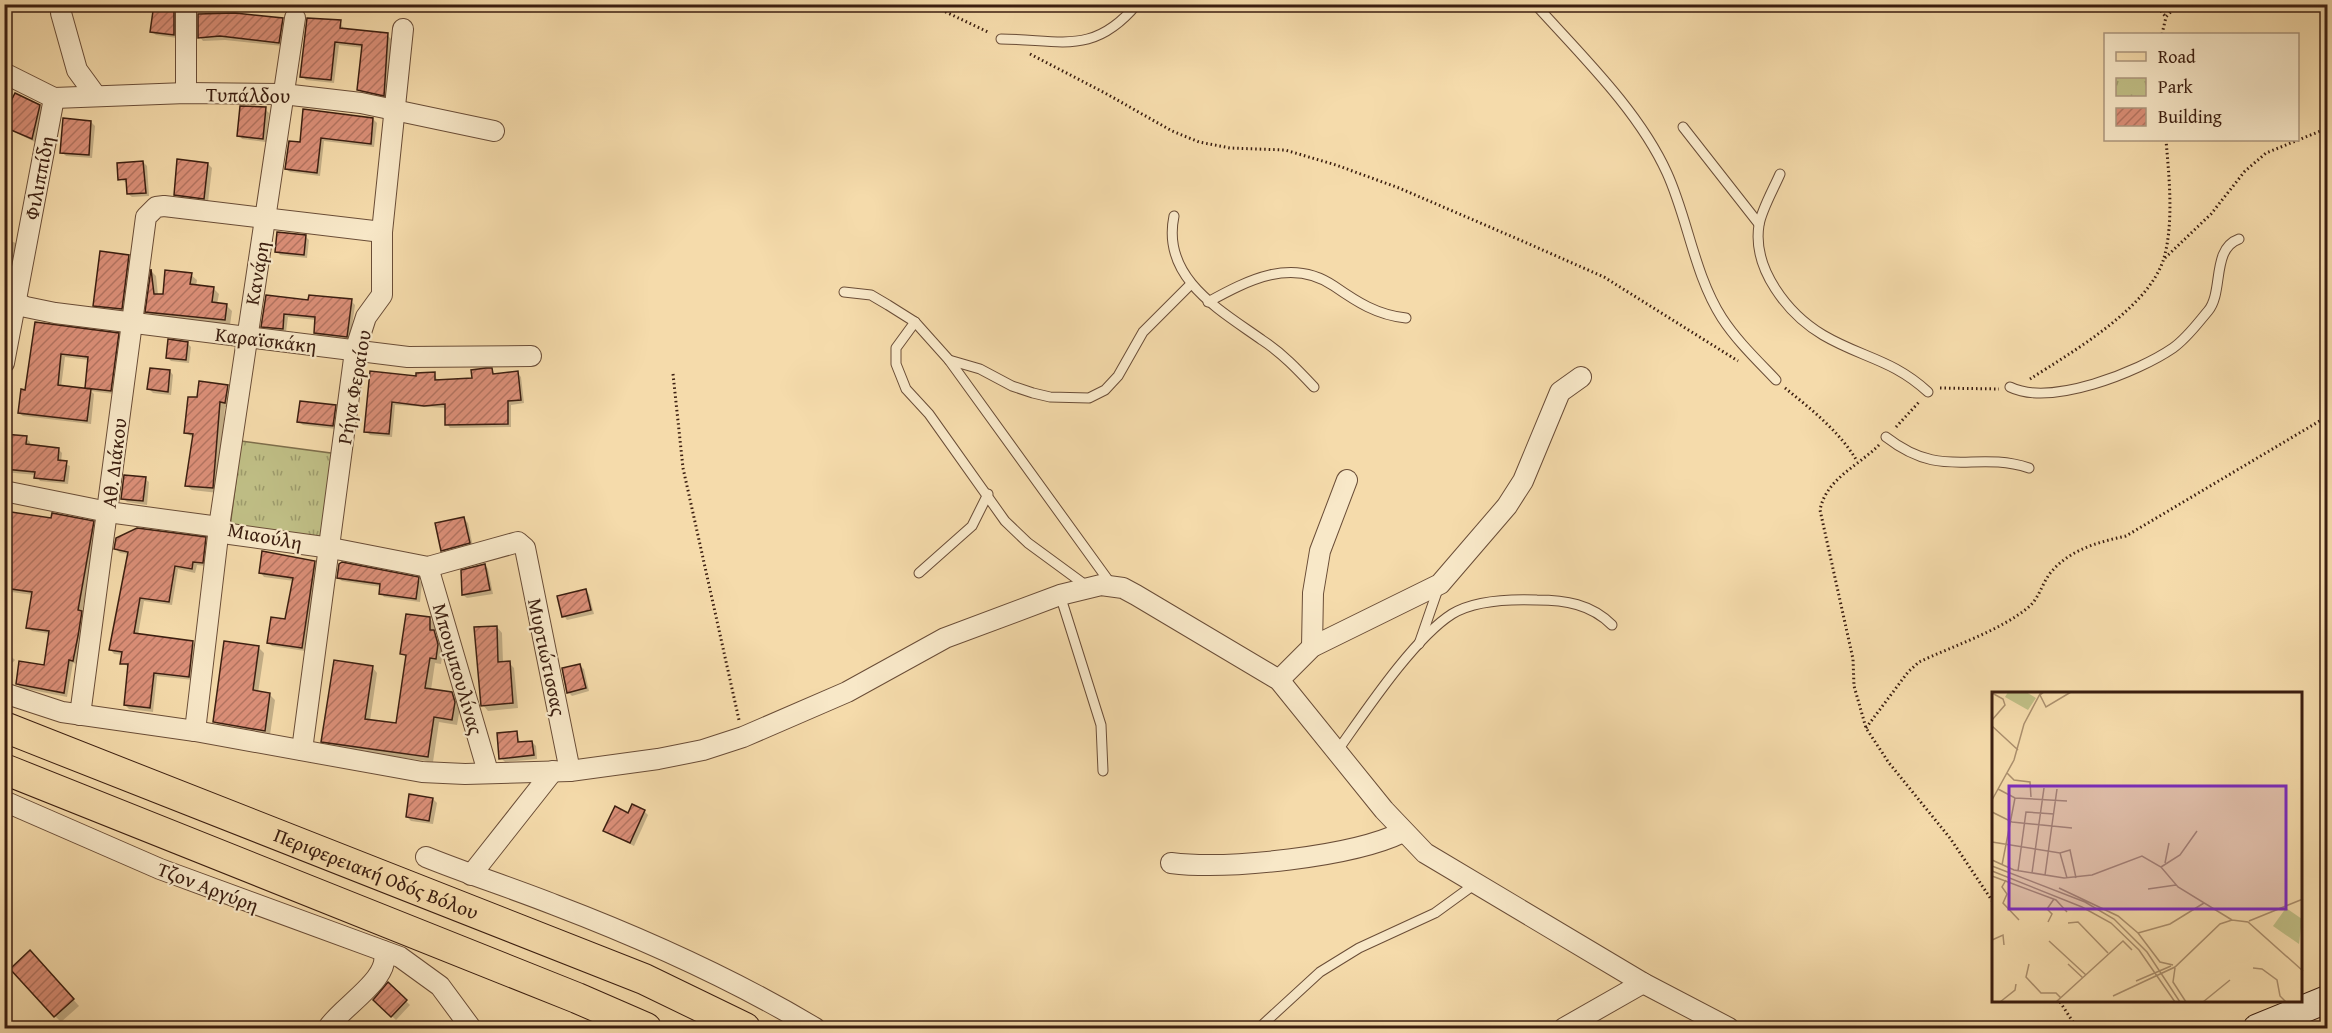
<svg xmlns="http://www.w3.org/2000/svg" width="2332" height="1033" viewBox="0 0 2332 1033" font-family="'Gentium Book Plus',serif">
  <defs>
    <pattern id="park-tufts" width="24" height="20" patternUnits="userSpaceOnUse" patternTransform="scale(1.5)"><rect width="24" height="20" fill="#c0bf86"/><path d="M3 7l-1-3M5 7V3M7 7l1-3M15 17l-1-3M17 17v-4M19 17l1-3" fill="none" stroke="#9d9b6c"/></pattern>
    <pattern id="building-hatch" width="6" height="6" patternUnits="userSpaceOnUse" patternTransform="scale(1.5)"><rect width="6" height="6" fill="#db8f78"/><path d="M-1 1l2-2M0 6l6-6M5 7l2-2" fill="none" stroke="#b37461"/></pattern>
  </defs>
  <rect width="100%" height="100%" fill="#f5dbab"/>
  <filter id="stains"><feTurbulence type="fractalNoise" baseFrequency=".00333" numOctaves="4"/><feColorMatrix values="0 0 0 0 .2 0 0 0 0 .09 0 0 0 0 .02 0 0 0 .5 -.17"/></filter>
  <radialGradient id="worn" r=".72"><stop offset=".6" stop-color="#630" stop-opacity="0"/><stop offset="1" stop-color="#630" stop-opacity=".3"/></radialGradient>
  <polygon fill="url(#park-tufts)" stroke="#7e6e4b" stroke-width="1.5" points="241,441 338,454 326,541 230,527"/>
  <g fill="#0003" fill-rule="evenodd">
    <polygon points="155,4 178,4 177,38 156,35 152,32"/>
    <polygon points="282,20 286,24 283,46 225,40 203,41 200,37"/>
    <polygon points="340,21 344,30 387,35 391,39 387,99 363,94 359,90 364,48 339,45 334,83 306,80 302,76"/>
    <polygon points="4,103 10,106 40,106 44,110 35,142 4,127"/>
    <polygon points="265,109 269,113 266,142 242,139 239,135"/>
    <polygon points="373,119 377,123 374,147 324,141 320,176 290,172 286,169 301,144"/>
    <polygon points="91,122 95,126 92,158 66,156 62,152"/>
    <polygon points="143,162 147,166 149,196 132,197 128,194 127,183 120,179"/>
    <polygon points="208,164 212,168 208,202 179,198 175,194"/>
    <polygon points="4,233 6,239 18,244 13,270 4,268"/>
    <polygon points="305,236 309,240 307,258 280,255 277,251"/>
    <polygon points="128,256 134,263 127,315 100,311 94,305"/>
    <polygon points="152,272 156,276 158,295 164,295 191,275 197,280 196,286 213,288 219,294 217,304 226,305 232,311 230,325 153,317 147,312"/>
    <polygon points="267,297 310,301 351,301 355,305 350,340 319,336 315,333 316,320 288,317 286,332 267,330 263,326"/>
    <path d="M36 324 118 334 122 338 114 394 91 391 94 394 91 424 23 416 19 413 27 391ZM65 357 89 360 86 387 89 390 61 387Z"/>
    <polygon points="187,343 191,347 189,363 171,361 167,357"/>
    <polygon points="491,370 495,374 517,373 521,377 524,403 511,405 511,427 450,428 447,424 446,408 395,405 392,437 370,435 366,431 371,373 418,378 434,374 438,381 474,379"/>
    <polygon points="170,371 173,375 171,395 153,393 149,389"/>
    <polygon points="227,386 233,392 230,408 225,407 218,493 192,490 186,485 194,438 186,433 198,399"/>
    <polygon points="335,406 339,410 336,429 303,425 299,422"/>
    <polygon points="4,435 26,438 30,442 30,446 58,449 62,453 61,462 70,466 68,484 40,481 36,475 4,472"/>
    <polygon points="145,479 149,482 147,505 127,502 123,498"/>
    <polygon points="464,519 468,523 473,547 446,554 442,550"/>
    <polygon points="52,520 93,523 97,527 82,613 85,616 77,664 73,663 67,697 22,688 17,684 45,667 50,634 32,631 28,627 33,595 4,591 4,559"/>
    <polygon points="205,539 209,543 206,566 197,565 195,573 178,569 172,605 144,601 138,635 193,643 197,646 193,680 157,676 153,712 129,709 125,705 129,667 122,663 123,655 114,654 111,650 129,554 120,553 116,549"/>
    <polygon points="264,552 314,562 318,566 305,651 272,646 268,642 286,621 294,581 264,577 261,573"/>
    <polygon points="485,565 488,569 493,594 467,598 463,595"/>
    <polygon points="339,578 418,579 422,583 420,602 384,597 381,593 381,587 342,581"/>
    <polygon points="585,591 589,594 594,614 567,620 564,616"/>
    <polygon points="430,619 435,624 435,633 443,651 441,664 435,663 431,690 451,693 457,699 460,708 457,725 439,722 433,762 328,747 323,741 372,667 377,673 370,721 397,725 407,658 402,654"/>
    <polygon points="497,627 502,633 503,663 509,663 514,668 518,708 488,711 483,705"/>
    <polygon points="259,648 264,653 258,693 270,695 275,700 270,735 220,727 215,722"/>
    <polygon points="4,650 15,660 4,672"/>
    <polygon points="580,666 584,669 589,691 572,696 568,692"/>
    <polygon points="516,733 521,744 532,742 536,746 537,759 505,762 501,758"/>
    <polygon points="433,799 437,803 433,824 411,821 407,817"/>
    <polygon points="644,811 648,815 634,846 605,831 629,815"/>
    <polygon points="36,958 79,1006 61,1022 55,1016"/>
    <polygon points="388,984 410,1005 396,1020 375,1000"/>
  </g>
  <g fill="url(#building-hatch)" stroke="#3b1e10" stroke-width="1.5">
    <polygon points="154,4 174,4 174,35 150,32"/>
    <polygon points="235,13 283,18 279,43 220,36 198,38 198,14"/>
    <polygon points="307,18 341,20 340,28 388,33 384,96 357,90 362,45 335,42 331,80 300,77"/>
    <polygon points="15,93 40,105 32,139 4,127 4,115"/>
    <polygon points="240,106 266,107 263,139 237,136"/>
    <polygon points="303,109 373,118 371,144 321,138 317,173 285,169 289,141 300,142"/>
    <polygon points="63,118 91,121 89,155 60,153"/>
    <polygon points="177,159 208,163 204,199 174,195"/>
    <polygon points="143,161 146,193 127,194 126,179 118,180 117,163"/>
    <polygon points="277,232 306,235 304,255 275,252"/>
    <polygon points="100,251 129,255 122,309 93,306"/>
    <polygon points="151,269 154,294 163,294 165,270 192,273 190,284 214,287 212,302 227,304 225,320 145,312"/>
    <polygon points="266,295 308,300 309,295 352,299 347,337 314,333 315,317 284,314 283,329 261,327"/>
    <polygon points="35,322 119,333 111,391 85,388 88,357 61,354 58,385 91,389 87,421 18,413 21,389 25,390"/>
    <polygon points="168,339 188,342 186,360 166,358"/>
    <polygon points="150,368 170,370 168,392 147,389"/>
    <polygon points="486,368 492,368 493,374 518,371 521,400 508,401 508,424 445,425 445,404 424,406 392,402 389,434 364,432 370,371 416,376 416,373 435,372 435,380 472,378 471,370"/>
    <polygon points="199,381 228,385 225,403 220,402 213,488 185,486 193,434 184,433 188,397 197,397"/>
    <polygon points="300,401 336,405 333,426 297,422"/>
    <polygon points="4,434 27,436 26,444 59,448 58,460 67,461 64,481 34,478 35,472 4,469"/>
    <polygon points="124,475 146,477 143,501 121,499"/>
    <polygon points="11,512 51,518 52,513 94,521 78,610 82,611 78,636 73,661 69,660 64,693 16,684 19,661 44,665 49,631 26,628 32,592 4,588 4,549"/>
    <polygon points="464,517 470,543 441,551 435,523"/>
    <polygon points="137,528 206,537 203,563 193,562 192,569 175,566 169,602 140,598 134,633 193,641 189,677 154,673 150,708 124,705 128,664 120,664 122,652 109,650 128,552 114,549 116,538"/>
    <polygon points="262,551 315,561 302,648 267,643 271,617 285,619 293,578 259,573"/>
    <polygon points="342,562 419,577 416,599 379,594 380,584 337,578 339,564"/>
    <polygon points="485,564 490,590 462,595 461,570"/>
    <polygon points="586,589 591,610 562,617 557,596"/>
    <polygon points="406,614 430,617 430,630 434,630 438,644 436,659 430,658 425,688 452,692 455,702 452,720 434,717 428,757 321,742 334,660 373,666 365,719 396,723 406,655 400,654"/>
    <polygon points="497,626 498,662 510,661 513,703 481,706 474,627"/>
    <polygon points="224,641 259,646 253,690 270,693 265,731 213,722"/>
    <polygon points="580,664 586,688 567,693 562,668"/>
    <polygon points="517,731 518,742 532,741 534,755 499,759 497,733"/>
    <polygon points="409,794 433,798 429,821 406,817"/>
    <polygon points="632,804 645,810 630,843 603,831 615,806 628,813"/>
    <polygon points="30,950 74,999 54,1017 10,969"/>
    <polygon points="388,982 407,1000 391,1017 373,1000"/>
  </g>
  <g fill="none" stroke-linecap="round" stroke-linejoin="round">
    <defs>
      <g id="lane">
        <path d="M1535 4C1581 55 1639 111 1667 173 1688 219 1694 274 1722 318 1737 341 1757 360 1776 380"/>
        <path d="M1001 39C1059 39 1093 57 1137 4"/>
        <polyline points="1683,127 1759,224"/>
        <path d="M1780 174C1774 188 1761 211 1759 225 1752 269 1788 314 1823 335 1862 358 1892 359 1928 392"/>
        <path d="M1174 216C1161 278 1220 310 1262 340 1282 353 1298 370 1314 387"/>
        <polyline points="844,292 871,295 888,305 915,322 949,360 1111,584"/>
        <path d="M1208 302C1248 280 1292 257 1334 286 1357 302 1377 315 1406 318"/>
        <polyline points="915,322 896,348 896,364 906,389 929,414 1005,521 1028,543 1088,587"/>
        <polyline points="949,360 980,369 1012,386 1033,393 1050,397 1089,398 1105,390 1118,376 1143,332 1190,285"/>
        <path d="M2010 387C2051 407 2138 372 2173 348 2187 338 2197 324 2208 311 2224 292 2211 249 2239 239"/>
        <path d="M1886 437C1943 481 1973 450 2029 468"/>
        <polyline points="919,573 972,526 988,494"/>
        <polyline points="1060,595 1101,725 1103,771"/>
        <polyline points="1419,644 1439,586"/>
        <path d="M1338 750C1365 712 1414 638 1452 614 1475 600 1511 599 1537 600 1565 600 1591 604 1612 625"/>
        <polyline points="1259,1028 1320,972 1359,948 1435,913 1475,884"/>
      </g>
      <g id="street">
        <polyline points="61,13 77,70 96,96"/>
        <polyline points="4,73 54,98 186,93 283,94 361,103 494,131"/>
        <polyline points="186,93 186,4"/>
        <polyline points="4,297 26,307 55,313 408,357 531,356"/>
        <polyline points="4,363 54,98"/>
        <polyline points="4,491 108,512 219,527 230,534 331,548 428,567 518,542 525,548 570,771"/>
        <polyline points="428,567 488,772"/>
        <polyline points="1312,647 1313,593 1320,551 1347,480"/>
        <polyline points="1279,680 1312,647 1440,584 1507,506 1523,481 1560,392 1581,377"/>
        <polyline points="4,693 62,712 195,731 422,772 465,774 570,771 658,759 703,750 743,737 847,692 945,638 1060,595 1101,585 1123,588 1136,595 1279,680 1384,810 1425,853 1643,983 1729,1028"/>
        <polyline points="80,715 146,217 156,207 164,206 382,232"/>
        <polyline points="195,731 219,527 295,18"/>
        <polyline points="302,750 355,351 366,317 382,295 382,232 403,29"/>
        <polyline points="4,801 160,869 400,957 440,986 471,1028"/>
        <path d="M426 857C468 874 512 888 555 905 644 939 733 979 815 1028"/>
        <path d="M1171 863C1228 870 1352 857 1403 832"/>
        <polyline points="471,875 553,771"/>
        <path d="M328 1028C341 1007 394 977 383 951"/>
        <polyline points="1564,1028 1643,983"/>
      </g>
      <polyline id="secondary" points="2257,1028 2328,999"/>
      <g id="primary">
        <path id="s1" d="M4 727 644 979 745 1028"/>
        <polyline points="4,769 577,998 646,1028"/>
      </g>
    </defs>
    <use href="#lane" stroke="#6a4d37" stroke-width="11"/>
    <use href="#street" stroke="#6a4d37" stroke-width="22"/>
    <use href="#secondary" stroke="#3b1e10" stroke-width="29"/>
    <use href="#primary" stroke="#3b1e10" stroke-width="32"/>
    <g stroke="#3b1e10" stroke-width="3" stroke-dasharray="1.5 3" stroke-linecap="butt">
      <polyline points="929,4 990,33"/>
      <polyline points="2155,4 2166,17"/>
      <polyline points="2162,34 2166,17 2178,4"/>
      <polyline points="1030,54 1105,93 1172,131 1199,142 1230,148 1285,150 1336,165 1399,188 1520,240 1604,277 1738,361"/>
      <polyline points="2165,258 2211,214 2245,171 2266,153 2328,128"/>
      <polyline points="673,374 683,468 739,720"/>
      <path d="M2030 379C2072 352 2149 308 2164 258 2174 222 2169 176 2166 140"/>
      <path d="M1785 388C1811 409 1840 432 1857 461"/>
      <polyline points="1940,388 1999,389"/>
      <polyline points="1896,427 1920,401"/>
      <path d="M1879 445C1858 466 1826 479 1820 510L1853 659 1854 686 1866 728 1889 763 1950 838 1993 902"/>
      <path d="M1866 728 1908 672 1919 662C1953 646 2002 630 2030 606 2040 596 2043 581 2052 571 2071 549 2099 542 2126 536L2328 416"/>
      <polyline points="2060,1002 2077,1028"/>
    </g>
    <use href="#lane" stroke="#f8e8c8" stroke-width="9"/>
    <use href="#street" stroke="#f8e8c8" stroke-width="20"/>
    <use href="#secondary" stroke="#f8e8c8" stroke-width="27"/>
    <use href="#primary" stroke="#f5dbab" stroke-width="30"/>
  </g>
  <g text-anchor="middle" stroke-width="4.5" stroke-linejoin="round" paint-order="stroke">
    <g font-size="20" fill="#3b1e10" stroke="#f8e8c8">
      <text transform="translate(248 95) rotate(1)" y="7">Τυπάλδου</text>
      <text transform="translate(39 178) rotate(-79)" y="7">Φιλιππίδη</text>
      <text transform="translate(257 273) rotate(-80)" y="7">Κανάρη</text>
      <text transform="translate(266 340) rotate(7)" y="7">Καραϊσκάκη</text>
      <text transform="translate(354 387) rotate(-80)" y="7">Ρήγα Φεραίου</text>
      <text transform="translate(114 463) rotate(-83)" y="7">Αθ. Διάκου</text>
      <text transform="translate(265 536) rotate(11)" y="7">Μιαούλη</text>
      <text transform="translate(547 657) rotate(78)" y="7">Μυρτιώτισσας</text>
      <text transform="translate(458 669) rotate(74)" y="7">Μπουμπουλίνας</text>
      <text dy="7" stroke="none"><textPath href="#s1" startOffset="400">Περιφερειακή Οδός Βόλου</textPath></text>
      <text transform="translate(208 887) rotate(21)" y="7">Τζον Αργύρη</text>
    </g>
  </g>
  <g transform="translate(1992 692)">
    <rect width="310" height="310" fill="#f5dbab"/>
    <path d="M16 0H34L44 6 36 18 13 5ZM294 216 310 227 307 252 281 234Z" fill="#c0bf86"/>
    <path fill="none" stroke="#ab8f6d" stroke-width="1.5" d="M52 0 48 3 54 15 79 0M0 1 11 7 13 13 0 28M0 34 26 58M15 81 22 88 38 90 39 105M6 97 23 106 75 109M0 108 22 68 32 32 49 0M0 120 20 130 80 136M0 150 68 161 78 158 84 186M68 161 75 186M0 168 22 178 72 186 100 183 150 164 169 175 186 195 240 228M173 171 177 151M10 173 23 106M0 174 93 210 122 227 155 260 188 310M169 175 188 163 205 139M0 179 90 215 119 231 147 258 183 310M26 179 34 120 62 122M40 181 52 96M53 183 65 97M0 184 64 208 75 220M14 188 10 195 15 202 11 211 27 228M67 196 126 224 146 241 168 270 181 273M156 197 184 193M257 229 311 207M56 230 60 222 55 217 62 207M76 231 86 230 116 261M146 241 178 232 212 211M0 248 11 243 12 253M57 249 94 283M37 272 34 285 49 301H64L69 306M76 272 91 286M183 276 181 290 194 310M261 276 270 277 285 288 288 304 294 310M144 289 179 274M121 304 183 275 228 232 240 228 256 230 311 279M8 310 23 298 24 292M64 310 131 249 140 258M211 310 238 288"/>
    <path fill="#7b2cbf" fill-opacity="0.15" stroke="#7b2cbf" stroke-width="3" d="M17 94H294V217H17Z"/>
    <rect width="310" height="310" fill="none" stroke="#3b1e10" stroke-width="3"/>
  </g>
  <rect width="2332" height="1033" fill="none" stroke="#f5dbab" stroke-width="24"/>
  <rect x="6" y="6" width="2320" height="1021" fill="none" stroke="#3b1e10" stroke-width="3"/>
  <rect x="12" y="12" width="2308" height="1009" fill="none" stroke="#3b1e10" stroke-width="1.5"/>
  <rect x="2104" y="33" width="195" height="108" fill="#f8e8c8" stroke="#ac977e" stroke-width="1.5"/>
  <rect x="2116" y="52" width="30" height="9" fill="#f5dbab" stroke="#ac977e" stroke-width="1.5"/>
  <text x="2158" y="63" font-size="18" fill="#3b1e10">Road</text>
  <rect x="2116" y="78" width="30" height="18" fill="url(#park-tufts)" stroke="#ac977e" stroke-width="1.5"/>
  <text x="2158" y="93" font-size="18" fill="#3b1e10">Park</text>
  <rect x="2116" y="108" width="30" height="18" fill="url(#building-hatch)" stroke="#ac977e" stroke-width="1.5"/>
  <text x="2158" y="123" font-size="18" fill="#3b1e10">Building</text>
  <rect width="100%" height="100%" filter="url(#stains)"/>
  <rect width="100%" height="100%" fill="url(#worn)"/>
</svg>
